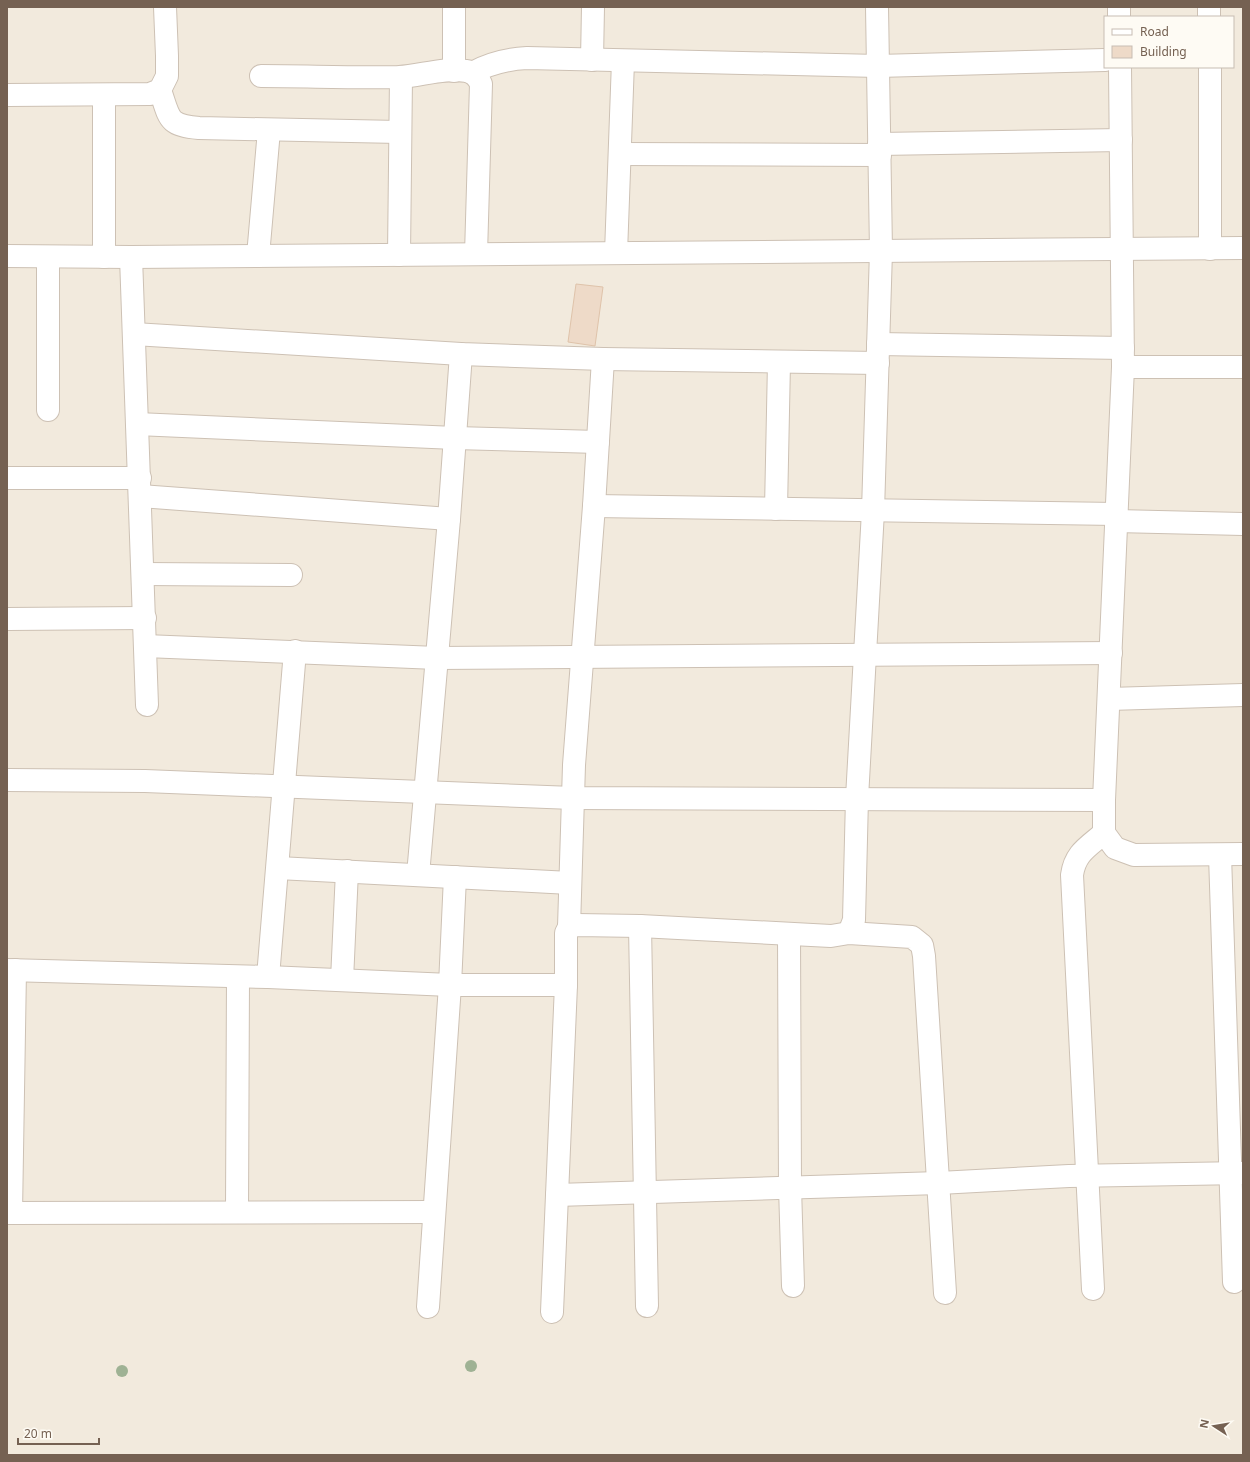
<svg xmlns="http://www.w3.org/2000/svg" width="1250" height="1462" viewBox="0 0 1250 1462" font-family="'Noto Sans',sans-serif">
  <rect width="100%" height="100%" fill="#fbf7ee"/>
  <path fill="#f2eadd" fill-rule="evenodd" d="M7 7H1243V1455H7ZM1105 17H1233V67H1105Z"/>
  <polygon fill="#eedac8" stroke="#dfc3aa" points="576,284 603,287 595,346 568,342"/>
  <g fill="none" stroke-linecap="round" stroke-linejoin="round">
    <defs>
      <g id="minor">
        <polyline points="1119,7 1119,17"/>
        <polyline points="1209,7 1209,17"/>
        <polyline points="592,60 593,7"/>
        <polyline points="1120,67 1123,367 1104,800 1104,833 1115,848 1134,855 1243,854"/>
        <polyline points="1210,67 1210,249"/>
        <polyline points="454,71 454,7"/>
        <path d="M472 73C490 63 507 59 527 58L878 66 1105 60"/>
        <path d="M261 76C307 76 353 78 399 77 420 76 445 67 466 71 474 72 478 77 481 84L476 254"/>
        <path d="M160 90C170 119 167 125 199 128L399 132"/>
        <polyline points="7,95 150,94 160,90 167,76 167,56 165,7"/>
        <polyline points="104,95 104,257"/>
        <polyline points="879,144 1121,140"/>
        <polyline points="620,154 880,155"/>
        <polyline points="616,253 623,61"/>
        <polyline points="399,255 401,77"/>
        <polyline points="7,256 131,257 1243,248"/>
        <polyline points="258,256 269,130"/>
        <polyline points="131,257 147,705"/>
        <polyline points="134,334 461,354 603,359 878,363"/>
        <polyline points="878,344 1123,348"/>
        <polyline points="1123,367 1243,367"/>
        <polyline points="48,410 48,257"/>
        <polyline points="137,424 455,438 598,442"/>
        <polyline points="7,478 140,478"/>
        <polyline points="140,496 449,519"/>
        <polyline points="594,506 1116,514"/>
        <polyline points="776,509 779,362"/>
        <polyline points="1116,521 1243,524"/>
        <polyline points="143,574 291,575"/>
        <polyline points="7,619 145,618"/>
        <polyline points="145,646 437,658 1111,653"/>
        <polyline points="1109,699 1243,695"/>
        <polyline points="7,780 145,781 573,798 1104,800"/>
        <polyline points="1220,855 1234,1282"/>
        <polyline points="278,868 570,883"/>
        <polyline points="418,875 449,519 461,354"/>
        <polyline points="640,926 647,1306"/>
        <polyline points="569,927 574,765 594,506 603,359"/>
        <polyline points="849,933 854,920 857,798 873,511 881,251 877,7"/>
        <polyline points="789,935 790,1187 793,1286"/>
        <polyline points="7,970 268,977 450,985 566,985"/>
        <polyline points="268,977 295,651"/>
        <polyline points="342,980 347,871"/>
        <polyline points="557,1195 939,1183 1069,1176 1243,1173"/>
        <polyline points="237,1212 238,977"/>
        <polyline points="7,1213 434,1212"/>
        <polyline points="11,1213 15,970"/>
        <path d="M1093 1289 1072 875C1075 853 1088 847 1104 833"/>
        <polyline points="428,1307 450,985 455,877"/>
        <polyline points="552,1312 566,985 566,933 569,927 577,925 640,926 831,936 849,933 912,937 922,945 924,956 945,1293"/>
      </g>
    </defs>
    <use href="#minor" stroke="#cdc1b4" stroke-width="24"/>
    <use href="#minor" stroke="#fff" stroke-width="22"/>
  </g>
  <g fill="#9fb294">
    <circle cx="471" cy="1366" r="6"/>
    <circle cx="122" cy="1371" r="6"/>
  </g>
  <rect width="1250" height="1462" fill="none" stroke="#756152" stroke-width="16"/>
  <rect x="1104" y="16" width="130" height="52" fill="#fefbf4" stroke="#c7bdb3"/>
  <rect x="1112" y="29" width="20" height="6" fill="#ffffff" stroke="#c7bdb3"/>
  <text x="1140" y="36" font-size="12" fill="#756152">Road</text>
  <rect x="1112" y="46" width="20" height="12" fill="#eedac8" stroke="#c7bdb3"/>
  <text x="1140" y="56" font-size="12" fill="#756152">Building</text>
  <g transform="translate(1214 1426) rotate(282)" stroke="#fefbf4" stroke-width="3" paint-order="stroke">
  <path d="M0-3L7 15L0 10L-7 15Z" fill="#756152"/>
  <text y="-6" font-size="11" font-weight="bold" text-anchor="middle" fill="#756152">N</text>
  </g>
  <path d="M18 1438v6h81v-6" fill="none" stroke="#756152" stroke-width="2"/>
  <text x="24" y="1438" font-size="12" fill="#756152" stroke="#fefbf4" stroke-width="3" paint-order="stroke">20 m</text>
</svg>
